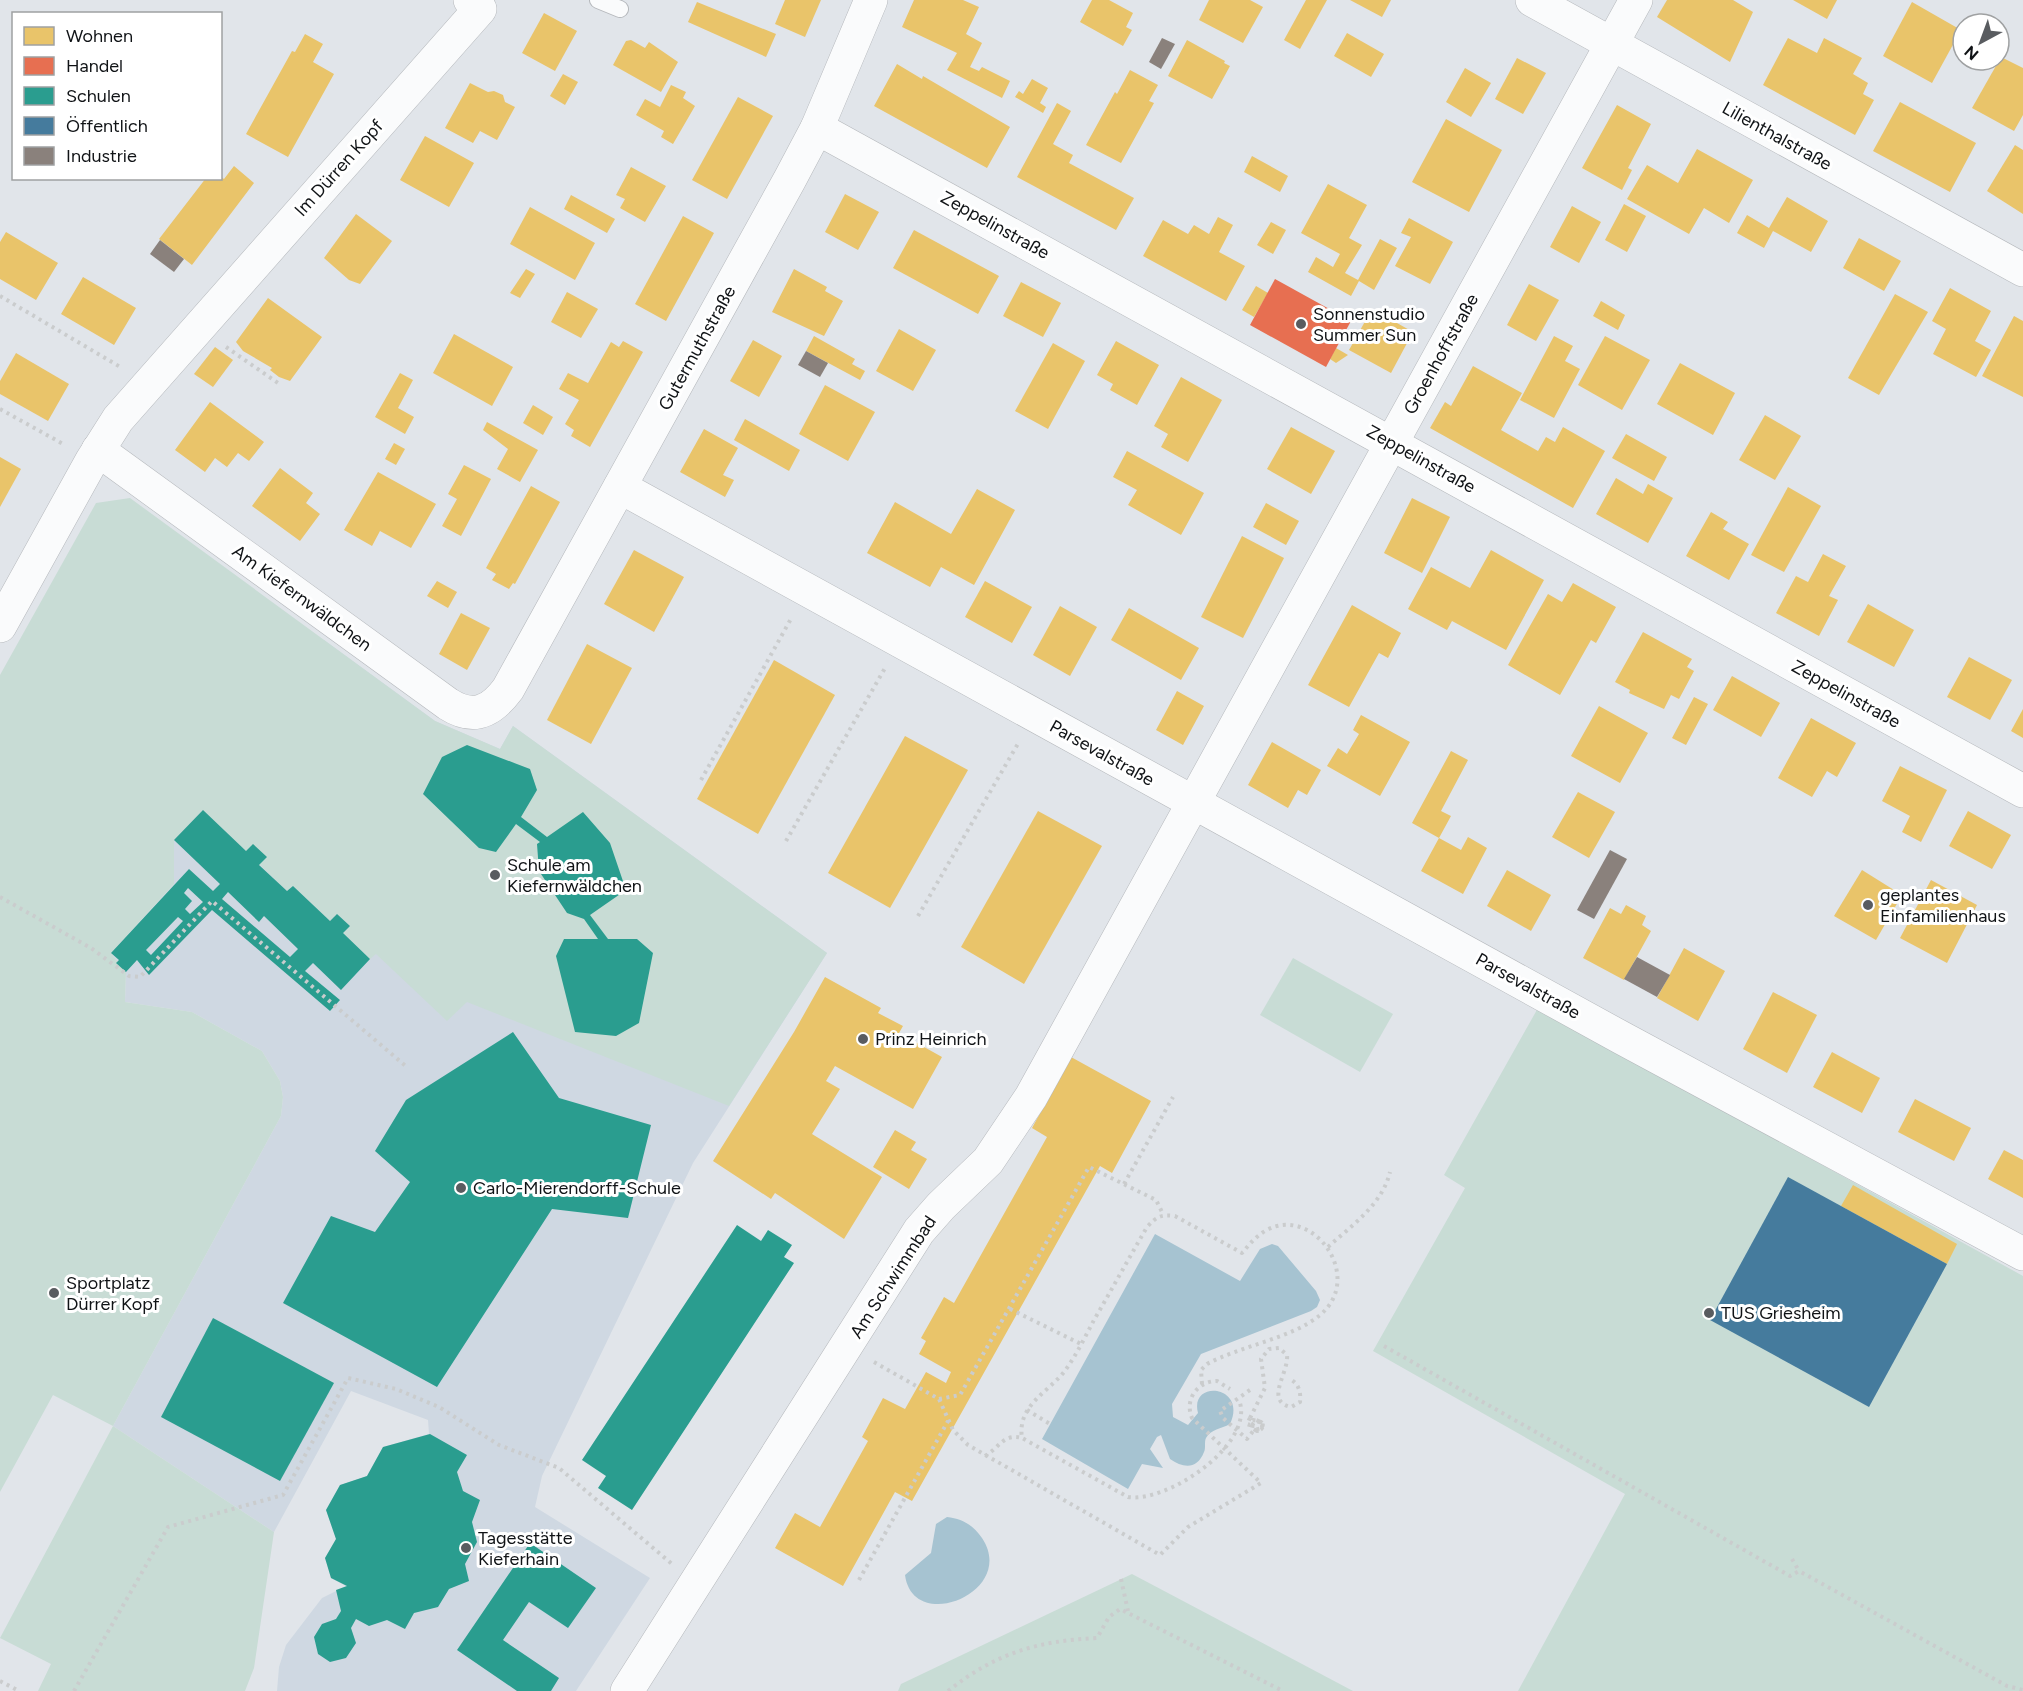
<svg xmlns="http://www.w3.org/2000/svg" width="2023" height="1691" viewBox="0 0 2023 1691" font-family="Figtree,sans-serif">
  <rect width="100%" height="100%" fill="#e1e5ea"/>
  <polygon fill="#cfd8e2" points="324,640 435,721 500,749 513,726 827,953 693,1163 542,1476 535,1507 650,1578 576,1691 277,1691 279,1667 286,1645 322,1598 346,1586 331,1578 325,1558 336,1539 326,1510 340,1485 367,1476 383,1447 429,1434 428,1420 351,1391 274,1532 113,1426 281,1116 283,1097 280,1081 262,1051 192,1012 125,1002 126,972 111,953 174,884 174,840"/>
  <g fill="#c8dcd5">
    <polygon points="130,498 435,721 500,749 513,726 827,953 729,1106 467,1002 447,1021 376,954 370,959 343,933 350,926 337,914 330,921 293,886 287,891 203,810 174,840 174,884 111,953 126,972 125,1002 192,1012 262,1051 280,1081 283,1097 281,1116 113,1426 274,1532 254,1668 245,1691 38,1691 51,1664 0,1638 113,1426 53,1395 0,1492 0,675 96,503"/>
    <polygon points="1293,958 1393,1014 1360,1072 1260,1015"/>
    <polygon points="1538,1008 2023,1276 2023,1691 1518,1691 1625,1494 1373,1351 1465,1188 1444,1175"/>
    <polygon points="1132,1574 1353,1691 898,1691 901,1684"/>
  </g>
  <g fill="#a6c3d1">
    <path d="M1155 1234 1240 1281 1260 1249 1272 1244 1278 1246 1316 1291 1320 1300 1317 1307 1311 1311 1201 1354 1172 1404 1173 1417 1188 1425 1198 1413C1189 1379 1248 1385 1230 1424 1221 1429 1211 1429 1206 1438 1204 1442 1206 1448 1204 1452 1197 1470 1183 1468 1170 1459L1161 1435 1157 1437 1150 1449 1163 1468 1142 1464 1128 1489 1042 1439Z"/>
    <path d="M947 1517C963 1519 973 1525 982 1538 1018 1592 913 1635 905 1575L931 1553 936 1524Z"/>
  </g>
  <g fill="#e9c46a">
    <polygon points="785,0 821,0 805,37 775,24"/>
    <polygon points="914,0 963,0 979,7 966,34 982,43 970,67 979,71 982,67 1010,81 1002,98 947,70 957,53 902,27"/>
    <polygon points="1092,0 1109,0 1133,13 1126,27 1132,30 1123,46 1080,22"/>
    <polygon points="1209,0 1250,0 1263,7 1243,43 1199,20"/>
    <polygon points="1306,0 1327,0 1300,49 1284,40"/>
    <polygon points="1350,0 1391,0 1382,17"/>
    <polygon points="1667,0 1733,0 1753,12 1730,62 1657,17"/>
    <polygon points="1793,0 1837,0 1827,19"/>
    <polygon points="697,2 776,34 766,57 688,22"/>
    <polygon points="1912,2 1961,30 1932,83 1883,56"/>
    <polygon points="544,13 577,31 555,71 522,53"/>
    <polygon points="1347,33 1384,54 1371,77 1334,56"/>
    <polygon points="305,34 323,44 313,62 334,74 288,157 246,134 292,51 295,52"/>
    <polygon points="1788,38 1817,53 1824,38 1862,58 1853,74 1868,83 1863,94 1874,100 1855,135 1763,85"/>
    <polygon points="631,40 645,48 649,42 678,62 661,92 613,65 626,41"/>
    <polygon points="1187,40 1225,61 1224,63 1230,66 1212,99 1168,76"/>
    <polygon points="2001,57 2023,68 2023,115 2014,131 1972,108"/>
    <polygon points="1517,58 1546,73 1523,114 1495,99"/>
    <polygon points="897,64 922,79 923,76 1010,127 987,168 874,106"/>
    <polygon points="1465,68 1491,83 1471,117 1446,102"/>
    <polygon points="1130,70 1158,85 1149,101 1154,103 1121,163 1086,145 1115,92 1117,94"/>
    <polygon points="563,74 578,82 565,105 550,96"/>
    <polygon points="1032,79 1048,88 1040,103 1046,107 1043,113 1015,97 1019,91 1023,94"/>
    <polygon points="470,83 488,92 494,91 503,95 505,102 515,107 497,140 480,131 473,143 445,128"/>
    <polygon points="671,85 686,92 683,98 695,106 673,144 661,137 664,131 636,115 645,99 660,107"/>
    <polygon points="738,97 773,116 727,199 692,180"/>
    <polygon points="1900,102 1976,143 1950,192 1873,151"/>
    <polygon points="1057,103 1071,111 1053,144 1073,155 1069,163 1134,198 1116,230 1017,177"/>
    <polygon points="1617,105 1651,124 1628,168 1632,170 1622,190 1582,168"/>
    <polygon points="1446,119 1502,150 1469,212 1412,182"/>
    <polygon points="425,136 474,163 449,207 400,180"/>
    <polygon points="2015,145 2023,150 2023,214 1987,191"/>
    <polygon points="1697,149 1753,180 1729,223 1704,208 1689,234 1627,199 1647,165 1678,183"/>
    <polygon points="1252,156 1288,176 1280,192 1244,172"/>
    <polygon points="234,166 254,183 192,265 159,239 206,178 220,176 224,179"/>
    <polygon points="631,167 666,186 645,222 620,208 625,199 616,195"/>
    <polygon points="1328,184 1367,205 1349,238 1362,245 1345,273 1358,280 1380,239 1397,248 1374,290 1359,281 1351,296 1308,272 1316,257 1333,267 1340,254 1301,233"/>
    <polygon points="845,194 879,212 858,250 825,232"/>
    <polygon points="571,195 615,219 607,233 564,209"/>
    <polygon points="1787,197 1828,221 1811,252 1773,231 1764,248 1737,233 1747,215 1769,228"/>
    <polygon points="1624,204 1646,216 1627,252 1605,240"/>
    <polygon points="1572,206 1601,222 1579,263 1550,247"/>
    <polygon points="530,207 595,243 575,280 510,244"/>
    <polygon points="356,214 392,241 360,284 349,280 324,258"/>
    <polygon points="683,216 714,233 666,321 635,304"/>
    <polygon points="1218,217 1233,225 1219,252 1245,266 1226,301 1143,256 1163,220 1188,234 1194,225 1209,234"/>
    <polygon points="1409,218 1453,242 1430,284 1395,266 1411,237 1401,233"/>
    <polygon points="1271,222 1286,230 1273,254 1257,245"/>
    <polygon points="914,230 999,276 978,314 893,268"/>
    <polygon points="6,232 58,263 36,300 0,279 0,242"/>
    <polygon points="1859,238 1901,261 1884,291 1843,268"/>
    <polygon points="526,269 535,274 520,298 510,293"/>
    <polygon points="794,269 827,287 825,291 843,301 824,336 772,312"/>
    <polygon points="83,277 136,308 114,345 61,314"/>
    <polygon points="1021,282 1061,303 1043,337 1003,316"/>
    <polygon points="1529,284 1559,300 1536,341 1507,325"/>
    <polygon points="1256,286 1268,293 1254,317 1242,310"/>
    <polygon points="1950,288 1991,311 1975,341 1991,350 1976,377 1933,354 1946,329 1932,321"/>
    <polygon points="567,292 598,309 581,338 551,322"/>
    <polygon points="1895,294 1928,312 1879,395 1848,378"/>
    <polygon points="268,298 322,337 290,381 279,377 270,370 272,368 243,351 236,342"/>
    <polygon points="1601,301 1625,315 1618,330 1593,316"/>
    <polygon points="1372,309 1413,332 1391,373 1349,350"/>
    <polygon points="2014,316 2023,321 2023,397 1982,376"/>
    <polygon points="899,329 936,350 913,391 876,371"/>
    <polygon points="454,334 513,367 492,406 433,373"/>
    <polygon points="814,336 855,359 852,364 865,371 860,380 806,351"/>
    <polygon points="1554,336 1573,346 1565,361 1580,369 1554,418 1520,400"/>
    <polygon points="1605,336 1650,360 1622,410 1578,385"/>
    <polygon points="753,340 782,356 759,397 730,381"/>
    <polygon points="623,341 643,352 590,447 571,436 574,430 565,424 579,400 559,389 568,373 588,383 611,342 619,347"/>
    <polygon points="1116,341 1159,365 1137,405 1110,390 1113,384 1097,375"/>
    <polygon points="1053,343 1085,361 1048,429 1015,411"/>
    <polygon points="215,347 233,360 213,387 194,374"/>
    <polygon points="1336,348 1348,355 1336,363 1330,359"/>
    <polygon points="16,353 69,384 48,421 0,394 0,381"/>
    <polygon points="1680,363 1735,393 1713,435 1657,404"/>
    <polygon points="1473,366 1522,393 1501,430 1538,451 1546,437 1555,442 1563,427 1605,451 1573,508 1430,428 1445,402 1451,406"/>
    <polygon points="400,373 413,380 398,408 414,417 405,434 375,417"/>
    <polygon points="1181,377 1222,400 1188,462 1161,447 1168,434 1154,426"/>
    <polygon points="825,385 875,412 848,461 799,434"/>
    <polygon points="210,402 264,442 249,461 238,453 227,467 215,458 205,472 175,450"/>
    <polygon points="533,405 553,417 543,435 523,423"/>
    <polygon points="1765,415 1801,436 1775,480 1739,460"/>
    <polygon points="745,419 800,450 789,471 734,440"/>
    <polygon points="487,422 538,450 520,482 497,469 508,449 483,430"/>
    <polygon points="1291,427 1335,451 1311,494 1267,469"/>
    <polygon points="704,429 738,448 723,475 734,480 725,497 680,472"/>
    <polygon points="1626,434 1667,457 1654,481 1612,458"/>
    <polygon points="394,443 405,449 396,465 385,459"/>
    <polygon points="1127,451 1204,493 1181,535 1128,505 1137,490 1113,477"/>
    <polygon points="0,457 21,469 0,507"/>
    <polygon points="464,465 491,479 461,536 442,526 457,499 448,494"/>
    <polygon points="280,468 313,493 306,503 320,514 300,541 252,506"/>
    <polygon points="378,472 436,504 411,548 380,531 372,546 344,530"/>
    <polygon points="1616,478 1643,494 1648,484 1673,498 1648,543 1596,514"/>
    <polygon points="531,486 560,502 515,584 513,583 509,589 492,580 496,574 486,568"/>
    <polygon points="1788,487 1821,506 1784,572 1751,555"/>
    <polygon points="977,489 1015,510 974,585 941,567 930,587 867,553 895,502 951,534"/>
    <polygon points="1412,498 1450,517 1422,573 1384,553"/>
    <polygon points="1266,503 1299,521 1286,545 1253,527"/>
    <polygon points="1711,512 1728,522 1723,529 1749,544 1729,580 1686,556"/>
    <polygon points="1242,536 1284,558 1243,638 1201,617"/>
    <polygon points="634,550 684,577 654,632 604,604"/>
    <polygon points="1491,550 1544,580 1506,650 1452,621 1447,630 1408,609 1431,567 1470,588"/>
    <polygon points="1823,554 1846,566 1829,596 1838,600 1819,636 1776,613 1796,576 1808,582"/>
    <polygon points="437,581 457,592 448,608 427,596"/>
    <polygon points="985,581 1032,607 1012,643 965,617"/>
    <polygon points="1573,583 1616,607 1596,643 1591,640 1560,695 1508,665 1548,594 1562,602"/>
    <polygon points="1868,604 1914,630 1894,667 1847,642"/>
    <polygon points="1352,605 1401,633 1388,658 1379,653 1349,707 1308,685"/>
    <polygon points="1060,606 1097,627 1070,676 1033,655"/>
    <polygon points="1129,608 1199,648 1181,680 1111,640"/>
    <polygon points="461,613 490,628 467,670 439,654"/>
    <polygon points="1643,632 1692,659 1687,667 1694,671 1679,699 1671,695 1664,709 1629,693 1630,690 1615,682"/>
    <polygon points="587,644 632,668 591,744 547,720"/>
    <polygon points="1969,657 2012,680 1990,720 1947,697"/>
    <polygon points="774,660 835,695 758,834 697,799"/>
    <polygon points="1732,676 1780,703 1761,737 1713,710"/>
    <polygon points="1177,691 1204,706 1183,745 1156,730"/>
    <polygon points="1694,697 1708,704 1686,745 1672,738"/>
    <polygon points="1599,706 1648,733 1620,783 1571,756"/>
    <polygon points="2023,709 2023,738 2011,731"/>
    <polygon points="1361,715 1410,742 1380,796 1327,766 1338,748 1347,754 1359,734 1353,730"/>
    <polygon points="1811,718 1856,743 1837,777 1827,771 1812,797 1778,778"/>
    <polygon points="905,736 968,770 890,908 828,873"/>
    <polygon points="1272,742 1321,770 1307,795 1298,790 1288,808 1248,785"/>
    <polygon points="1451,751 1468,760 1441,811 1451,816 1439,838 1412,823"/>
    <polygon points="1900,766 1947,790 1921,842 1902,832 1910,816 1882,801"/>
    <polygon points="1578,792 1615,812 1589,858 1552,837"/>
    <polygon points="1038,811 1102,846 1024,984 961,947"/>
    <polygon points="1968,811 2011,835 1992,869 1949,846"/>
    <polygon points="1468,837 1487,848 1463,894 1421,871 1439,838 1461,850"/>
    <polygon points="1507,870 1551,895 1531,931 1487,906"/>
    <polygon points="1862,870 1902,895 1876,940 1834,916"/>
    <polygon points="1931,880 1977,905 1947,963 1900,938"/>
    <polygon points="1626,905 1646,916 1642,925 1651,931 1624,980 1583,958 1610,908 1621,914"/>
    <polygon points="1684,948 1725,971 1698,1021 1657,998"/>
    <polygon points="825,977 881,1008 878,1013 903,1026 899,1033 942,1057 913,1109 835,1066 826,1081 840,1089 812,1134 882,1177 844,1239 775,1193 771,1199 713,1161 794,1032"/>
    <polygon points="1773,992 1817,1015 1787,1073 1743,1049"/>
    <polygon points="1832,1052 1880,1078 1862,1113 1813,1087"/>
    <polygon points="1071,1057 1151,1101 1112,1173 1100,1166 912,1501 895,1492 843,1586 775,1548 795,1513 820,1527 868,1441 862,1437 883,1398 905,1409 926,1372 946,1383 951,1372 919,1354 926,1341 921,1338 944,1297 954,1303 1047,1137 1032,1128"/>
    <polygon points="1915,1099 1971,1128 1954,1161 1898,1132"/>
    <polygon points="895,1130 916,1142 911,1150 927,1159 909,1189 873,1167"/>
    <polygon points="2004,1150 2023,1160 2023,1198 1988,1179"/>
    <polygon points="1853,1185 1957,1244 1947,1264 1841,1206"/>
  </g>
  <polygon fill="#e76f51" points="1275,279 1351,321 1326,367 1250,325"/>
  <g fill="#2a9d8f" fill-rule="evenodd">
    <polygon points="467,745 530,769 537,790 521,817 547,837 583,812 610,843 626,890 590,915 608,939 637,939 653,953 639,1023 616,1036 575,1032 556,956 564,939 598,939 584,919 567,913 539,871 537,844 540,842 516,824 496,852 479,848 423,794 442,757"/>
    <path d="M203 810 246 851 253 844 267 857 259 865 287 891 293 886 330 921 337 914 350 926 343 933 370 959 341 990 313 963 305 971 340 1000 330 1011 212 910 149 975 137 960 126 972 116 963 119 960 111 953 189 869 213 891 220 884 174 840ZM188 888 203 902 190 914 185 909 192 901 184 893ZM228 892 259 922 264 916 298 949 290 957 222 899ZM178 917 183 921 151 955 146 950Z"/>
    <polygon points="513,1032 559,1098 651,1125 628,1218 552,1209 437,1387 283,1303 331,1216 375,1232 410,1182 375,1151 406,1100"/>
    <polygon points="737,1225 761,1241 768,1230 792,1245 784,1257 794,1263 632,1510 598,1488 606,1476 582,1460"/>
    <polygon points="213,1318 334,1383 280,1481 161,1417"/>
    <polygon points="430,1434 467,1455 457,1472 463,1491 480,1500 472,1522 477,1542 465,1564 469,1581 449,1589 438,1607 414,1613 405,1629 387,1620 369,1626 356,1619 351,1628 356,1643 346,1658 330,1662 318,1654 314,1637 322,1624 336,1619 341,1611 336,1590 347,1586 331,1578 325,1558 336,1539 326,1510 340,1485 367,1476 383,1447"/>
    <polygon points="530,1543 596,1588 568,1628 529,1602 503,1640 559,1678 551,1691 517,1691 457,1650"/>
  </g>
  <polygon fill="#457b9d" points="1788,1177 1947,1264 1869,1407 1710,1320"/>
  <g fill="#8a817c">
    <polygon points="1162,38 1175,44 1161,69 1149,62"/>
    <polygon points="160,240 184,259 174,272 150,254"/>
    <polygon points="806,351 828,363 820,377 798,365"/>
    <polygon points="1610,850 1627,859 1594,919 1577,910"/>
    <polygon points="1637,957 1670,975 1657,997 1624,979"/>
  </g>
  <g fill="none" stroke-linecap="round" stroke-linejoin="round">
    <defs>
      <polyline id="service" points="598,0 620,9"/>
      <g id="minor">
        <polyline points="1532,0 2023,270"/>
        <polyline points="817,128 2023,791"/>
        <path d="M98 450 448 704C473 720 491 712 508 689L790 179 817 128 871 0"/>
        <polyline points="620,487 1622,1038 2023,1254"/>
        <polyline points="0,626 92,460 118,419 480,9 470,0"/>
        <polyline points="627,1691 919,1231 941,1206 988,1161 1031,1097 1636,0"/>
      </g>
    </defs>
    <use href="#service" stroke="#b5b8bc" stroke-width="18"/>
    <use href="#minor" stroke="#b5b8bc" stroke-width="34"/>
    <g stroke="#cacccd" stroke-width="4" stroke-dasharray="3 4.5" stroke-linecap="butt">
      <polyline points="0,296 122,368"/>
      <polyline points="226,347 278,383"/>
      <polyline points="0,409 65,445"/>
      <polyline points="701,780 792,617"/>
      <polyline points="786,841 885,668"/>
      <polyline points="0,897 91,948 129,976 140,977 212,901 408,1068"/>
      <polyline points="918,916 1019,742"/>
      <polyline points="1124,1184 1173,1097"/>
      <path d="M1328 1247C1352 1225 1382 1205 1390 1172"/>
      <polyline points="1010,1309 1081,1344"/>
      <polyline points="1384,1346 1790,1576 1799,1571 2007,1686 2023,1690"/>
      <path d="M874 1362 939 1399 953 1430 968 1445 1160 1555 1188 1527 1261 1483 1192 1418C1184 1399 1198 1381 1217 1381L1230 1389"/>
      <path d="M1202 1384 1201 1370 1207 1364C1240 1346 1293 1338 1320 1315 1366 1277 1312 1203 1265 1231 1255 1237 1249 1245 1242 1253L1175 1216C1161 1214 1156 1217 1147 1227 1129 1258 1112 1289 1094 1320 1085 1337 1076 1356 1064 1372 1047 1393 1017 1406 1022 1438L1128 1497C1167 1503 1252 1446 1240 1403"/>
      <polyline points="1250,1390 1220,1411 1223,1418 1247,1439 1254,1430 1262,1428 1263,1423 1256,1420 1253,1424"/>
      <polyline points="939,1399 960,1395 1089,1167 1156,1200 1163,1214"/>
      <polyline points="1027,1410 1050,1424"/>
      <path d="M1250 1418 1265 1388 1261 1359 1269 1349 1279 1348 1287 1355C1289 1373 1264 1401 1291 1407L1300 1402C1301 1392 1299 1384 1290 1379"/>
      <path d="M985 1456C1000 1447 1004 1433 1022 1438"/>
      <polyline points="1792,1559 1799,1571"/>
      <polyline points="1121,1579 1128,1611"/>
      <polyline points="859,1580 948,1421"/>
      <polyline points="0,1681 19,1691"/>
      <polyline points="74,1691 168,1527 283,1495 348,1378 396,1389 439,1407 499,1445 559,1468 672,1564"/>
      <path d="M948 1691C996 1653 1037 1641 1097 1638L1109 1617 1120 1609 1283 1691"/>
    </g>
    <use href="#service" stroke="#fafbfc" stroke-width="16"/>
    <use href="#minor" stroke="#fafbfc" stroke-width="33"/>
    <path stroke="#cacccd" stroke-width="4" stroke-dasharray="3 4.5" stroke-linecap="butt" d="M1250 1418 1247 1424 1250 1425 1253 1420C1257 1421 1260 1420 1263 1424 1263 1430 1258 1433 1252 1428 1252 1425 1253 1423 1256 1421L1263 1423C1262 1428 1261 1430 1257 1431L1252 1428 1253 1424"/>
  </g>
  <g fill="#595c60" stroke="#fff" stroke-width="2">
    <circle cx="1301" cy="324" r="6"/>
    <circle cx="495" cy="875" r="6"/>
    <circle cx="1868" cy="905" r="6"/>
    <circle cx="863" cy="1039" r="6"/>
    <circle cx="461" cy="1188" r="6"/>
    <circle cx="54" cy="1293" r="6"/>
    <circle cx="1709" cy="1313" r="6"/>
    <circle cx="466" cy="1548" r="6"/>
  </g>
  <g text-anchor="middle" stroke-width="6" stroke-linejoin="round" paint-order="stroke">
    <g font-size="18" fill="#101316" stroke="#fff">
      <text transform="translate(1777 136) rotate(29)" y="6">Lilienthalstraße</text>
      <text transform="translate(339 168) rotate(-48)" y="6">Im Dürren Kopf</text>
      <text transform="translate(995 225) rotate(29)" y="6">Zeppelinstraße</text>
      <text transform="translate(697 348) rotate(-61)" y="6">Gutermuthstraße</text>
      <text transform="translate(1441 354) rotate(-61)" y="6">Groenhoffstraße</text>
      <text transform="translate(1421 459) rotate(29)" y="6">Zeppelinstraße</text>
      <text transform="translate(302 598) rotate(36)" y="6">Am Kiefernwäldchen</text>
      <text transform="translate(1846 694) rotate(29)" y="6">Zeppelinstraße</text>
      <text transform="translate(1102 753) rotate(29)" y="6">Parsevalstraße</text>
      <text transform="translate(1528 986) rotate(29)" y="6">Parsevalstraße</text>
      <text transform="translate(893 1277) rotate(-57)" y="6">Am Schwimmbad</text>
    </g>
    <g font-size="18" fill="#101316" stroke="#fff" text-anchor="start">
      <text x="1313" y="320">Sonnenstudio<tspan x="1313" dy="21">Summer Sun</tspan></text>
      <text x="507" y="871">Schule am<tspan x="507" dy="21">Kiefernwäldchen</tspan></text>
      <text x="1880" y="901">geplantes<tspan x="1880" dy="21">Einfamilienhaus</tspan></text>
      <text x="875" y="1045">Prinz Heinrich</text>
      <text x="473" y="1194">Carlo-Mierendorff-Schule</text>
      <text x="66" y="1289">Sportplatz<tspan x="66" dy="21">Dürrer Kopf</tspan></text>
      <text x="1721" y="1319">TUS Griesheim</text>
      <text x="478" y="1544">Tagesstätte<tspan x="478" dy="21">Kieferhain</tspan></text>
    </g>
  </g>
  <rect x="12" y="12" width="210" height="168" fill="#ffffff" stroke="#9fa1a2" stroke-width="1.5"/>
  <rect x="24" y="27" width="30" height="18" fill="#e9c46a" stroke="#9fa1a2" stroke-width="1.5"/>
  <text x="66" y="42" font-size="18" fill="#101316">Wohnen</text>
  <rect x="24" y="57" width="30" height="18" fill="#e76f51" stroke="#9fa1a2" stroke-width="1.5"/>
  <text x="66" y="72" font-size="18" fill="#101316">Handel</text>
  <rect x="24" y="87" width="30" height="18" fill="#2a9d8f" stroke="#9fa1a2" stroke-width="1.5"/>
  <text x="66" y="102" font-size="18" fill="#101316">Schulen</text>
  <rect x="24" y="117" width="30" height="18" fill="#457b9d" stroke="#9fa1a2" stroke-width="1.5"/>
  <text x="66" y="132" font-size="18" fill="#101316">Öffentlich</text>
  <rect x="24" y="147" width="30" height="18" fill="#8a817c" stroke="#9fa1a2" stroke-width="1.5"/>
  <text x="66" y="162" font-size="18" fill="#101316">Industrie</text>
  <g transform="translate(1981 42) rotate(221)"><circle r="28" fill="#ffffff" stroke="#9fa1a2" stroke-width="1.5"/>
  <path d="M0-4.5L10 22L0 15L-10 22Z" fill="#595c60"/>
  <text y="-9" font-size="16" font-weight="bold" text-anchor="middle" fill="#101316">N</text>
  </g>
</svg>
